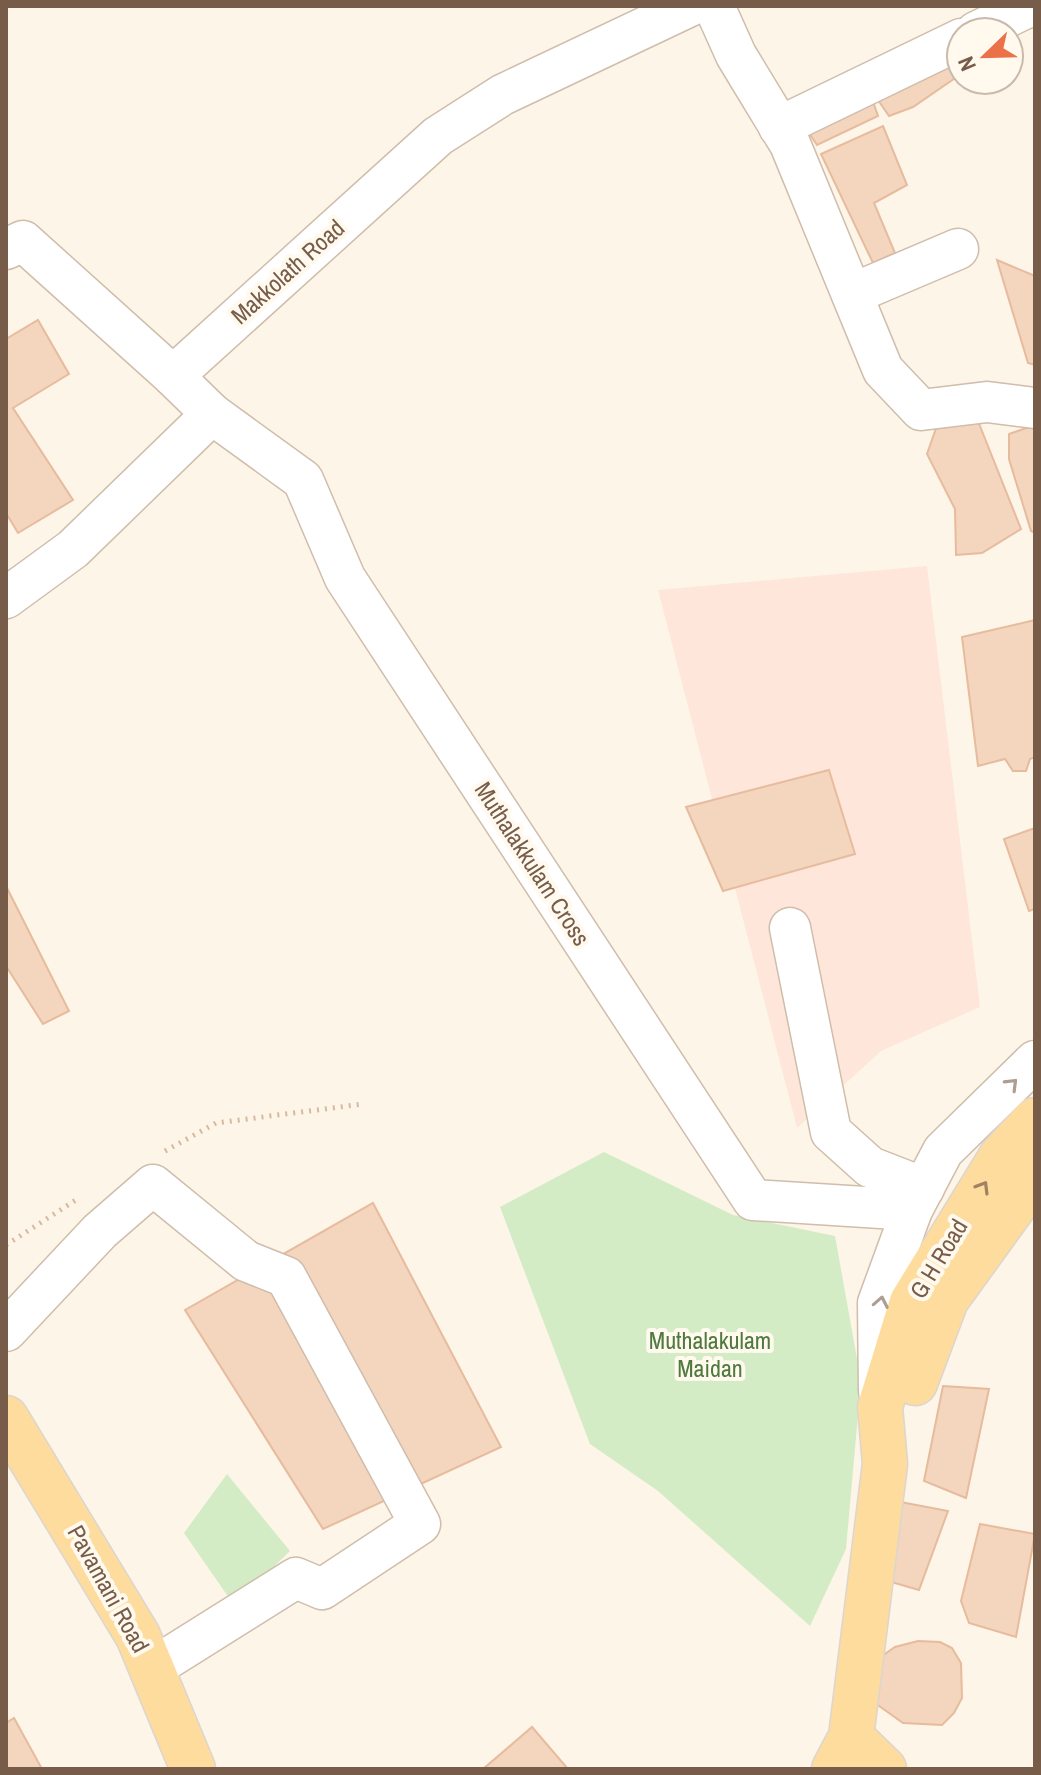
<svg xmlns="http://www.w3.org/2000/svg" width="1041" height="1775" viewBox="0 0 1041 1775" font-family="'Archivo Narrow',sans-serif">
  <rect width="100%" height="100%" fill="#fdf5e7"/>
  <polygon fill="#fee6db" points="927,566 980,1007 881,1051 797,1128 658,590"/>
  <g fill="#d3ecc5">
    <polygon points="604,1152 733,1215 835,1236 861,1381 846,1549 810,1626 658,1491 590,1444 500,1207"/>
    <polygon points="227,1474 290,1551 234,1605 184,1533"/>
  </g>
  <g fill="#f4d5be" stroke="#e7bb9d" stroke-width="2">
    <polygon points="961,50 961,74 913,107 889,116 867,84"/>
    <polygon points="867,84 878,116 817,145 801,121"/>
    <polygon points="883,126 907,185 874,203 895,253 873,263 821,154"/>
    <polygon points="997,260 1035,276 1035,365 1028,363"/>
    <polygon points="38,320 69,374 13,408 73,500 18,533 6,513 6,339"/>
    <polygon points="976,416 1021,529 982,553 956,555 955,509 927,454 940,417"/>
    <polygon points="1035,425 1035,533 1031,531 1009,459 1009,434"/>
    <polygon points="1035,620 1035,757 1030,759 1026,771 1013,771 1005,759 978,766 962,637"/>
    <polygon points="829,770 855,854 723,891 686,807"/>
    <polygon points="1035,828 1035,909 1029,911 1004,839"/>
    <polygon points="6,886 69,1011 43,1024 6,966"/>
    <polygon points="373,1203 501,1447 323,1529 185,1310"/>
    <polygon points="943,1386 989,1389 966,1498 924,1481"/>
    <polygon points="890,1500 948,1511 919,1590 881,1579"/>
    <polygon points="980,1524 1035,1534 1016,1637 969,1623 961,1601"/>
    <polygon points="918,1641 940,1642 952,1648 961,1663 962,1698 954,1713 942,1725 903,1723 875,1703 882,1656 895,1647"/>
    <polygon points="14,1718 42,1769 6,1769 6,1723"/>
    <polygon points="532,1727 568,1769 483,1769"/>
  </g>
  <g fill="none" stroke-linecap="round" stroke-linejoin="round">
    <defs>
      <g id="minor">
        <polyline points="714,6 736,55 790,144 883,370 921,410 987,402 1035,408"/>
        <polyline points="976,32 1030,6"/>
        <polyline points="779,127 961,39"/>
        <polyline points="6,249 23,241 173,376"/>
        <polyline points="852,294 958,249"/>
        <polyline points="212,414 303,480 345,578 753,1200 912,1210"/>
        <polyline points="6,598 73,549 212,414 173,376 438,136 502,95 690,6"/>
        <polyline points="790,928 831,1132 870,1167 924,1188"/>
        <polyline points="6,1331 100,1231 153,1185 246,1261 286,1277 420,1524 322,1589 296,1578 151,1669"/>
        <polyline points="879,1391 878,1303 912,1210 943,1151 1035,1061"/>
      </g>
      <g id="major">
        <polyline points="915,1383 946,1300 1035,1177"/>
        <polyline points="6,1418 138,1636 193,1769"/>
        <polyline points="851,1737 884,1769"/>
        <polyline points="834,1769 851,1737 885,1464 880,1407 912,1302 1001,1157 1035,1120"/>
      </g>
    </defs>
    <use href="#minor" stroke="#d0bdac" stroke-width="43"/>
    <use href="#major" stroke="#dcd5d0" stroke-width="47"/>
    <g stroke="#d9b8a0" stroke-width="5" stroke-dasharray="2 6" stroke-linecap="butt">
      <polyline points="165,1151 216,1123 363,1104"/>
      <polyline points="6,1245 79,1198"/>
    </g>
    <use href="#minor" stroke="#fff" stroke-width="40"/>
    <use href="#major" stroke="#fddc9e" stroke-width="44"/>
  </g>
  <defs><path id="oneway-chevron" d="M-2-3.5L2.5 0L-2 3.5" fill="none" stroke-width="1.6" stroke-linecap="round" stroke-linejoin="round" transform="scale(2)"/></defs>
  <g stroke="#ae9d92">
    <use href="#oneway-chevron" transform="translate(1012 1084) rotate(-45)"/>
    <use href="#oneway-chevron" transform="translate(881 1302) rotate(-79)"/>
  </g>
  <use stroke="#a08263" href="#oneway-chevron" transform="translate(983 1187) rotate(-59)"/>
  <g text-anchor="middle" stroke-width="8" stroke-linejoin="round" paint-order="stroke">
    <g font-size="24" fill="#785c4a" stroke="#fff9ee">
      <text transform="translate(288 272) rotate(-42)" y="8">Makkolath Road</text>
      <text transform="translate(532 864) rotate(57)" y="8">Muthalakkulam Cross</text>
      <text transform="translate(939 1259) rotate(-59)" y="8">G H Road</text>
      <text transform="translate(108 1589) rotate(61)" y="8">Pavamani Road</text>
    </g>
    <g font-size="24" fill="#4e793f" stroke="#fff9ee">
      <text x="710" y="1349">Muthalakulam<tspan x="710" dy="28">Maidan</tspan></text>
    </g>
  </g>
  <rect width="1041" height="1775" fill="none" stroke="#785c4a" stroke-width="16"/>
  <g transform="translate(985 56) rotate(247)"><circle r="38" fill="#fff9ee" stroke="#c9baac" stroke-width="2"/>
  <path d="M0-6L14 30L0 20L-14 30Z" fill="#eb7149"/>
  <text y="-12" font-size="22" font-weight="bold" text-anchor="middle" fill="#785c4a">N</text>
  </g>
</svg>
